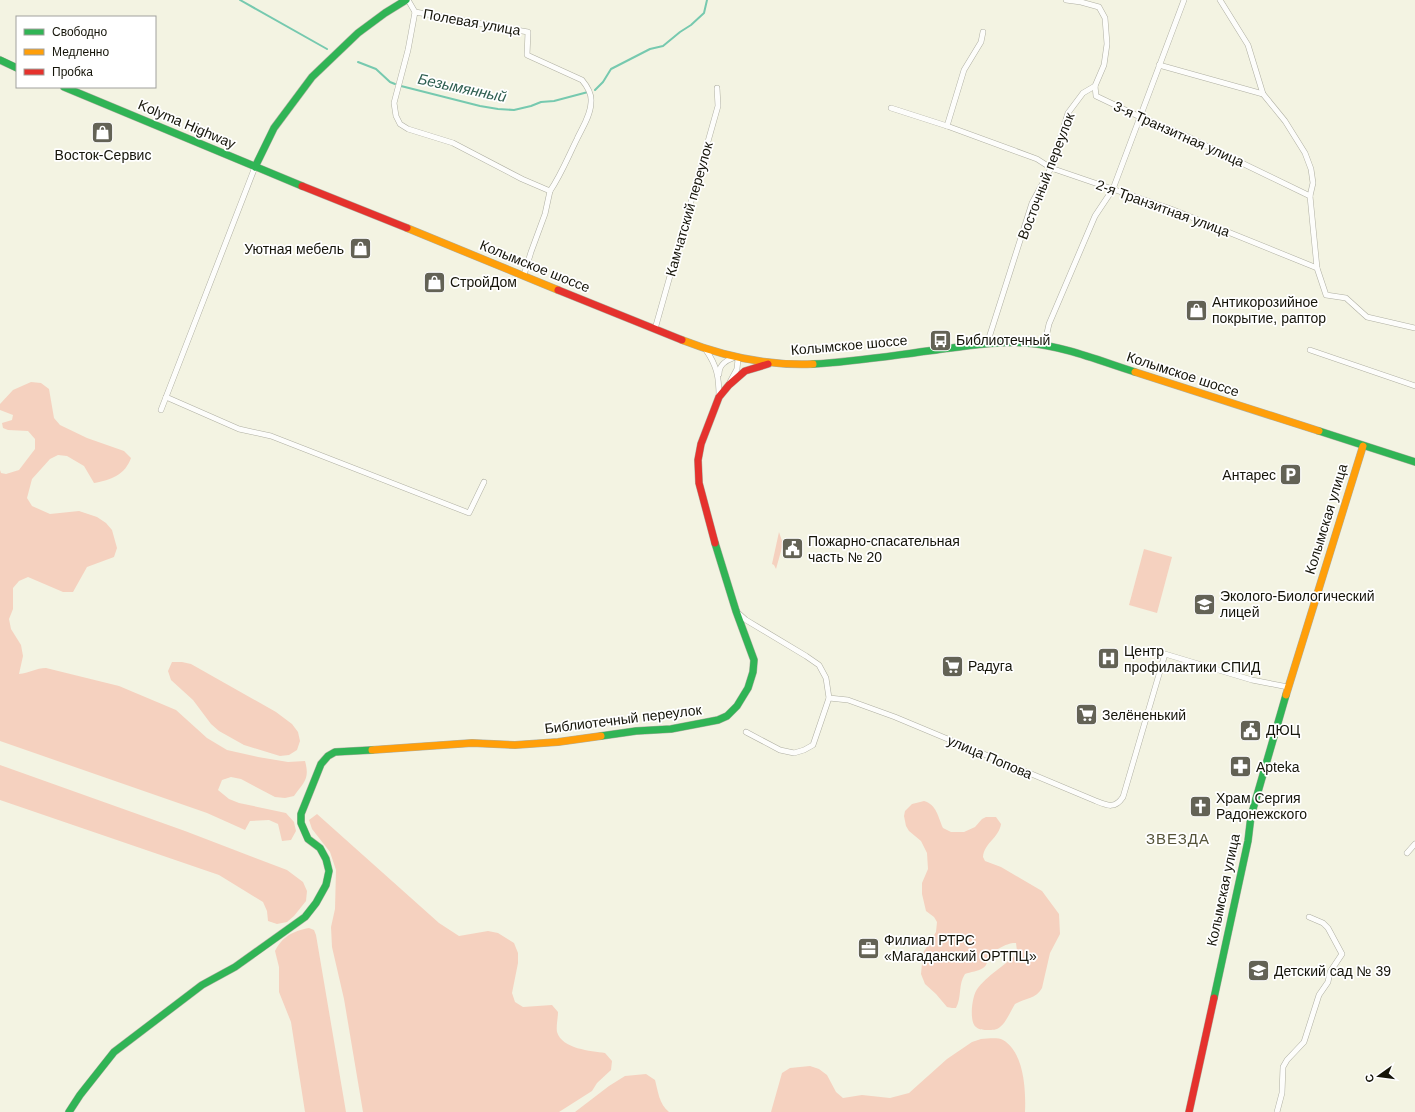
<svg xmlns="http://www.w3.org/2000/svg" width="1415" height="1112" viewBox="0 0 1415 1112" font-family="Arial,sans-serif">
  <rect width="100%" height="100%" fill="#f3f3e2"/>
  <g fill="#f5d1bf">
    <path d="M31 382 41 383 49 389 54 418 60 425 87 438 124 451 131 458C125 475 111 480 94 483L84 466 67 456 58 455 50 459 32 479 27 498 32 506 50 514 79 511 97 517 106 523 112 530 117 548 114 557 87 567 73 592H63L28 577 19 581 13 588V609L9 619 11 629 21 645 23 656 19 674C29 673 36 668 46 668L119 686 176 710 207 738 227 750 258 757 288 762 305 761C310 779 304 782 294 796L285 798 275 797 241 779 231 777 222 780 218 790 229 799 239 803 286 813 294 822 296 831 291 840 282 841 278 824 269 820 250 821 245 830 207 813 0 741V470L1 473 6 474 19 470 35 449V439L28 431 8 430 3 428 2 423 12 420 13 415 0 410V404L13 390Z"/>
    <polygon points="779,532 783,544 776,569 774,565 772,564"/>
    <polygon points="1144,549 1172,557 1157,613 1129,605"/>
    <polygon points="172,662 182,662 191,664 276,712 292,724 298,732 300,741 297,750 289,755 280,756 244,745 219,731 211,724 193,700 171,680 168,671"/>
    <polygon points="0,765 185,831 287,870 303,882 307,891 306,901 294,916 287,922 277,924 268,921 267,911 263,902 219,875 0,800"/>
    <path d="M924 801C937 805 938 817 943 828L951 832H964L975 827 982 819 986 817H996L1001 824C999 838 984 843 983 857L985 861 1001 867 1042 891 1059 914 1060 934 1050 953 1042 988C1036 999 1025 998 1015 1004 1011 1010 1006 1023 1000 1027 997 1030 992 1030 988 1030 984 1030 979 1030 976 1027 969 1022 972 998 976 991 982 980 1004 965 1015 956L1017 951 1016 943C1008 942 992 951 989 957 987 961 987 966 983 968 979 971 970 972 965 974 958 984 962 997 956 1008H952L947 1007 936 994 925 984 921 974 923 953 936 932 937 922 934 917 926 911 922 894V883L928 869 927 853 921 841 909 831 906 826 904 816 905 811 912 804Z"/>
    <path d="M317 814 439 923 459 936 488 931 498 933 514 943 518 953V963L512 993 515 1002 523 1007 552 1005 558 1012C558 1018 556 1026 557 1032 562 1049 591 1051 605 1053L612 1061 611 1070 597 1083 592 1091 559 1112H363L344 999 332 947 331 927 335 909 336 870 330 852 312 829 309 820Z"/>
    <path d="M309 928 314 930 316 935 346 1112H305L291 1022 279 992V967L275 951C283 936 293 931 309 928Z"/>
    <path d="M981 1039C987 1039 997 1037 1003 1040 1024 1052 1026 1090 1025 1112H771L782 1073 790 1068 810 1066 819 1069 827 1075 836 1092 843 1098 862 1095 890 1098 909 1093 947 1059 972 1042Z"/>
    <path d="M646 1074 655 1080C658 1091 659 1104 669 1112H575L609 1086 625 1076Z"/>
  </g>
  <g fill="none" stroke-linecap="round" stroke-linejoin="round">
    <g stroke="#76c9af" stroke-width="2">
      <polyline points="240,0 327,49"/>
      <polyline points="358,62 376,69 390,82 395,84"/>
      <polyline points="401,86 480,106 498,109 514,110 531,106 541,102 554,101 588,92"/>
      <polyline points="595,90 603,82 611,69 650,49 663,46 680,32 691,25 704,13 707,0"/>
    </g>
    <defs>
      <g id="street">
        <path d="M408 0 415 12 528 32 527 55 582 80C587 86 592 93 591 102 591 115 582 128 577 139 568 157 561 175 550 191"/>
        <polyline points="1066,0 1081,2 1099,7 1105,18 1107,44 1104,65 1095,86 1096,96 1140,117 1184,135 1310,196 1317,268"/>
        <polyline points="1220,0 1248,45 1263,94"/>
        <polyline points="415,12 408,50 394,103 396,116 400,124 408,129 453,143 522,179 550,191 545,214 531,252 524,275"/>
        <polyline points="1159,65 1263,94 1285,121 1305,153 1311,169 1313,183 1310,196"/>
        <polyline points="891,108 947,126 1037,159 1051,168 1171,209 1317,268 1326,295 1346,298 1367,317 1415,328"/>
        <polyline points="947,126 964,70 981,42 983,32"/>
        <polyline points="655,329 718,106 717,88"/>
        <polyline points="987,344 1032,203 1051,168 1068,113 1083,93 1095,86"/>
        <polyline points="1048,346 1047,333 1049,324 1095,216 1113,189 1184,0"/>
        <path d="M706 350C717 366 719 377 719 397"/>
        <polyline points="1310,350 1415,386"/>
        <path d="M719 374C719 365 725 361 733 358"/>
        <polyline points="730,382 737,369 738,359"/>
        <polyline points="166,397 239,429 271,436 469,513 484,482"/>
        <polyline points="161,410 255,167"/>
        <polyline points="737,612 746,620 806,656 819,665 826,678 829,698 813,745 804,750 794,753 780,750 746,732"/>
        <path d="M829 698 848 700 895 717 1096 801C1108 806 1115 809 1123 797L1165 654 1252 680 1288 687"/>
        <polyline points="1407,853 1415,844"/>
        <polyline points="1277,1112 1282,1093 1283,1067 1287,1060 1304,1042 1319,995 1328,982 1330,972 1342,954 1328,928 1323,923 1309,917"/>
      </g>
      <g id="fast">
        <polyline points="0,60 17,68"/>
        <polyline points="64,87 302,186"/>
        <polyline points="255,167 274,128 312,77 358,33 385,13 406,0"/>
        <path d="M813 364C854 362 895 355 936 350 966 346 997 341 1027 343 1064 346 1100 361 1135 372"/>
        <polyline points="1319,431 1415,462"/>
        <polyline points="601,736 636,731 671,729 718,720 727,716 737,706 748,688 753,672 754,660 736,611 715,543"/>
        <polyline points="1214,998 1248,841 1251,816 1286,695"/>
        <polyline points="69,1112 80,1095 114,1052 202,985 235,967 305,917 316,903 326,885 329,871 326,859 320,848 308,839 301,823 301,814 321,764 328,756 335,752 372,750"/>
      </g>
      <g id="slow">
        <polyline points="407,228 558,290"/>
        <path d="M682 340C725 357 767 366 813 364"/>
        <polyline points="1135,372 1319,431"/>
        <polyline points="1286,695 1363,446"/>
        <polyline points="372,750 472,743 515,745 558,742 601,736"/>
      </g>
      <g id="jam">
        <polyline points="302,186 407,228"/>
        <polyline points="558,290 682,340"/>
        <polyline points="715,543 699,483 698,460 701,444 719,397 729,385 745,371 768,364"/>
        <polyline points="1189,1112 1214,998"/>
      </g>
    </defs>
    <use href="#street" stroke="#afafa2" stroke-width="6"/>
    <use href="#fast" stroke="#afafa2" stroke-width="8"/>
    <use href="#slow" stroke="#afafa2" stroke-width="8"/>
    <use href="#jam" stroke="#afafa2" stroke-width="8"/>
    <use href="#street" stroke="#fdfdfb" stroke-width="5"/>
    <use href="#fast" stroke="#30b455" stroke-width="7"/>
    <use href="#slow" stroke="#ff9f0a" stroke-width="7"/>
    <use href="#jam" stroke="#e5322d" stroke-width="7"/>
  </g>
  <defs>
    <symbol id="shop-square" viewBox="-11 -11 22 22"><rect x="-9" y="-9" width="18" height="18" rx="4" fill="#636255" stroke="#fff"/><path d="M-5-2.5h2.3a2.7 3.5 0 0 1 5.4 0H5L5.5 6h-11ZM-1.5-2.5h3a1.5 2.3 0 0 0-3 0Z" fill="#fff"/></symbol>
    <symbol id="bus-square" viewBox="-11 -11 22 22"><rect x="-9" y="-9" width="18" height="18" rx="4" fill="#636255" stroke="#fff"/><path d="M-5-6H5V4H4V6H2V4H-2V6H-4V4H-5ZM-3.5-4V0h7V-4ZM-3.5 1.2v1.5H-2V1.2ZM2 1.2v1.5H3.5V1.2Z" fill="#fff"/></symbol>
    <symbol id="parking-square" viewBox="-11 -11 22 22"><rect x="-9" y="-9" width="18" height="18" rx="4" fill="#636255" stroke="#fff"/><path d="M-3.5-5.5H1a3.5 3.5 0 0 1 0 7H-1V5.5H-3.5ZM-1-3.4V-.6H.8a1.4 1.4 0 0 0 0-2.8Z" fill="#fff"/></symbol>
    <symbol id="civic-square" viewBox="-11 -11 22 22"><rect x="-9" y="-9" width="18" height="18" rx="4" fill="#636255" stroke="#fff"/><path d="M-.6-6.5H3V-4.5H.6V-3L4-1V1h2V6H-6V1h2V-1L-.6-3ZM-1.2 2.5V6h2.4V2.5Z" fill="#fff"/></symbol>
    <symbol id="school-square" viewBox="-11 -11 22 22"><rect x="-9" y="-9" width="18" height="18" rx="4" fill="#636255" stroke="#fff"/><path d="M0-5L7-2L0 1L-7-2ZM-4 1L0 2.5L4 1V4Q0 6-4 4Z" fill="#fff"/></symbol>
    <symbol id="hospital-square" viewBox="-11 -11 22 22"><rect x="-9" y="-9" width="18" height="18" rx="4" fill="#636255" stroke="#fff"/><path d="M-5-5h3v3.5h4V-5h3V5h-3V1.5h-4V5h-3Z" fill="#fff"/></symbol>
    <symbol id="supermarket-square" viewBox="-11 -11 22 22"><rect x="-9" y="-9" width="18" height="18" rx="4" fill="#636255" stroke="#fff"/><path d="M-6-5.5h2.5l.6 2H6L4.5 2H-2.5L-4.4-4H-6ZM-1.5 3.2a1.3 1.3 0 1 0 .1 0ZM3 3.2a1.3 1.3 0 1 0 .1 0Z" fill="#fff"/></symbol>
    <symbol id="pharmacy-square" viewBox="-11 -11 22 22"><rect x="-9" y="-9" width="18" height="18" rx="4" fill="#636255" stroke="#fff"/><path d="M-2-6h4v4h4v4h-4v4h-4v-4h-4v-4h4Z" fill="#fff"/></symbol>
    <symbol id="church-square" viewBox="-11 -11 22 22"><rect x="-9" y="-9" width="18" height="18" rx="4" fill="#636255" stroke="#fff"/><path d="M-1.2-6h2.4v3.5h3.3v2.4h-3.3V6h-2.4V-.1h-3.3v-2.4h3.3Z" fill="#fff"/></symbol>
    <symbol id="office-square" viewBox="-11 -11 22 22"><rect x="-9" y="-9" width="18" height="18" rx="4" fill="#636255" stroke="#fff"/><path d="M-6-3h4V-5.5h4V-3h4V5H-6ZM-1-4.5V-3h2v-1.5ZM-6 0V1H6V0Z" fill="#fff"/></symbol>
  </defs>
  <g fill-rule="evenodd">
    <use href="#shop-square" x="90" y="120" width="25" height="25"/>
    <use href="#shop-square" x="348" y="236" width="25" height="25"/>
    <use href="#shop-square" x="422" y="270" width="25" height="25"/>
    <use href="#shop-square" x="1184" y="298" width="25" height="25"/>
    <use href="#bus-square" x="928" y="328" width="25" height="25"/>
    <use href="#parking-square" x="1278" y="462" width="25" height="25"/>
    <use href="#civic-square" x="780" y="536" width="25" height="25"/>
    <use href="#school-square" x="1192" y="592" width="25" height="25"/>
    <use href="#hospital-square" x="1096" y="646" width="25" height="25"/>
    <use href="#supermarket-square" x="940" y="654" width="25" height="25"/>
    <use href="#supermarket-square" x="1074" y="702" width="25" height="25"/>
    <use href="#civic-square" x="1238" y="718" width="25" height="25"/>
    <use href="#pharmacy-square" x="1228" y="754" width="25" height="25"/>
    <use href="#church-square" x="1188" y="794" width="25" height="25"/>
    <use href="#office-square" x="856" y="936" width="25" height="25"/>
    <use href="#school-square" x="1246" y="958" width="25" height="25"/>
  </g>
  <g text-anchor="middle" stroke-width="3.5" stroke-linejoin="round" paint-order="stroke">
    <g font-size="14" fill="#151409" stroke="#fff">
      <text transform="translate(472 22) rotate(10)" y="5">Полевая улица</text>
      <text transform="translate(187 124) rotate(23)" y="5">Kolyma Highway</text>
      <text transform="translate(1179 134) rotate(24)" y="5">3-я Транзитная улица</text>
      <text transform="translate(1046 176) rotate(-69)" y="5">Восточный переулок</text>
      <text transform="translate(1163 208) rotate(20)" y="5">2-я Транзитная улица</text>
      <text transform="translate(689 209) rotate(-74)" y="5">Камчатский переулок</text>
      <text transform="translate(535 266) rotate(22)" y="5">Колымское шоссе</text>
      <text transform="translate(849 345) rotate(-5)" y="5">Колымское шоссе</text>
      <text transform="translate(1183 374) rotate(18)" y="5">Колымское шоссе</text>
      <text transform="translate(1326 519) rotate(-73)" y="5">Колымская улица</text>
      <text transform="translate(623 719) rotate(-7)" y="5">Библиотечный переулок</text>
      <text transform="translate(990 757) rotate(23)" y="5">улица Попова</text>
      <text transform="translate(1223 890) rotate(-78)" y="5">Колымская улица</text>
    </g>
    <g font-size="14" fill="#151409" stroke="#fff" text-anchor="start">
      <text x="103" y="160" text-anchor="middle">Восток-Сервис</text>
      <text x="344" y="254" text-anchor="end">Уютная мебель</text>
      <text x="450" y="287">СтройДом</text>
      <text x="1212" y="307">Антикорозийное<tspan x="1212" dy="16">покрытие, раптор</tspan></text>
      <text x="956" y="345">Библиотечный</text>
      <text x="1276" y="480" text-anchor="end">Антарес</text>
      <text x="808" y="546">Пожарно-спасательная<tspan x="808" dy="16">часть № 20</tspan></text>
      <text x="1220" y="601">Эколого-Биологический<tspan x="1220" dy="16">лицей</tspan></text>
      <text x="1124" y="656">Центр<tspan x="1124" dy="16">профилактики СПИД</tspan></text>
      <text x="968" y="671">Радуга</text>
      <text x="1102" y="720">Зелёненький</text>
      <text x="1266" y="735">ДЮЦ</text>
      <text x="1256" y="772">Apteka</text>
      <text x="1216" y="803">Храм Сергия<tspan x="1216" dy="16">Радонежского</tspan></text>
      <text x="884" y="945">Филиал РТРС<tspan x="884" dy="16">«Магаданский ОРТПЦ»</tspan></text>
      <text x="1274" y="976">Детский сад № 39</text>
    </g>
    <g font-size="15" font-style="italic" fill="#2e5e50" stroke="#fff">
      <text transform="translate(462 88) rotate(12)" y="5">Безымянный</text>
    </g>
    <g font-size="15" letter-spacing="1" fill="#555439" stroke="#fff">
      <text x="1178" y="844">ЗВЕЗДА</text>
    </g>
  </g>
  <rect x="16" y="16" width="140" height="72" fill="#ffffff" stroke="#a1a19d"/>
  <rect x="24" y="29" width="20" height="6" fill="#30b455" stroke="#a1a19d"/>
  <text x="52" y="36" font-size="12" fill="#151409">Свободно</text>
  <rect x="24" y="49" width="20" height="6" fill="#ff9f0a" stroke="#a1a19d"/>
  <text x="52" y="56" font-size="12" fill="#151409">Медленно</text>
  <rect x="24" y="69" width="20" height="6" fill="#e5322d" stroke="#a1a19d"/>
  <text x="52" y="76" font-size="12" fill="#151409">Пробка</text>
  <g transform="translate(1379 1076) rotate(256)" stroke="#ffffff" stroke-width="3" paint-order="stroke">
  <path d="M0-3L7 15L0 10L-7 15Z" fill="#151409"/>
  <text y="-6" font-size="11" font-weight="bold" text-anchor="middle" fill="#151409">С</text>
  </g>
</svg>
